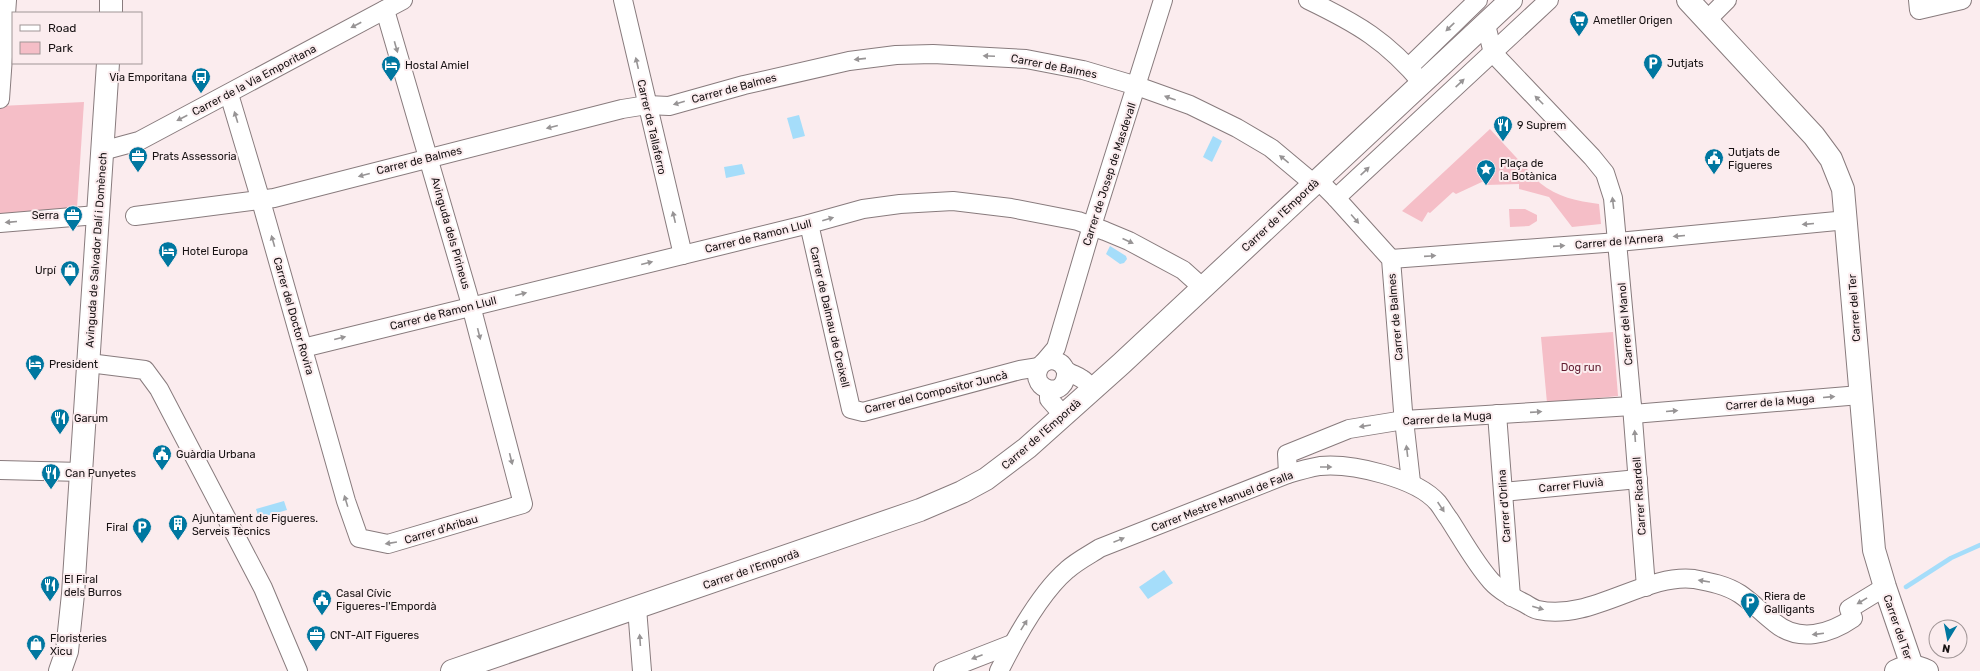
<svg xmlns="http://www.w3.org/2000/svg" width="1980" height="671" viewBox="0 0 1980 671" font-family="Rubik,sans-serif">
  <rect width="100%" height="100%" fill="#fbecee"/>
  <g fill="#f5bec7">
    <polygon points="84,102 77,208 0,214 0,106"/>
    <path d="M1490 129 1540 183C1557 197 1577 201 1599 204L1601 224 1572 227 1549 197 1519 189V184L1486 185 1484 181 1456 194 1453 192 1430 213 1428 212 1422 222 1402 211Z"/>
    <polygon points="1509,209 1525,209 1537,215 1537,221 1529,226 1510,227"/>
    <polygon points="1613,332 1618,396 1547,403 1541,337"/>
  </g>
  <g fill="#a5ddfa">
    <polygon points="799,115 805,136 793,139 787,118"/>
    <polygon points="1213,136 1222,141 1212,162 1203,157"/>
    <polygon points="742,164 745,174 726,178 724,167"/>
    <polygon points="1110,246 1126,256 1127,259 1124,263 1120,264 1106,254"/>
    <polygon points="284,501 287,510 259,518 256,509"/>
    <polygon points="1164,570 1173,583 1148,599 1139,587"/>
  </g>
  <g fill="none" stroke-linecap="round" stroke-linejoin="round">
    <polyline stroke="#a5ddfa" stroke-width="4.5" points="1906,587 1951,558 1980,545"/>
    <defs>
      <g id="minor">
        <polyline points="623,0 683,255"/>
        <path d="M1308 0C1358 24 1387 41 1423 84"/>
        <polyline points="1918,0 1919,10 1962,0"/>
        <polyline points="1707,20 1727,0"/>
        <polyline points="1486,25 1493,53 1592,157 1605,173 1613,198 1632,406 1646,587"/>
        <polyline points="1409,67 1478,0"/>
        <polyline points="229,94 261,201 346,501 359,538 388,544 523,504 469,298 385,10"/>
        <polyline points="0,99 7,0"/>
        <polyline points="102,151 139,141 403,0"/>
        <polyline points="1318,180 1336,198 1391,259 1403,411 1411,482"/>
        <polyline points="1336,198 1549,0"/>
        <polyline points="135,216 274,198 622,109 647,105 669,106 744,85 849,61 896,55 933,54 1026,59 1083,70 1137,86 1190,105 1237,128 1271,148 1314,184"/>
        <polyline points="0,223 97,215"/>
        <polyline points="809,224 851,409 863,412 1020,370 1039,367"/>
        <polyline points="1391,259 1618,242 1847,220"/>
        <polyline points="303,348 809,224 863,209 900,204 953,201 1011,208 1078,221 1105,231 1129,241 1183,270 1203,288"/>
        <polyline points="1045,361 1056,348 1092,226 1163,0"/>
        <polyline points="89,363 145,370 159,389 263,588 298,671"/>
        <path d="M1066 370C1068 402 1028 390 1039 368 1043 360 1053 358 1060 363 1063 364 1063 367 1066 370 1070 374 1077 375 1082 379 1086 381 1089 386 1092 390"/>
        <polyline points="1049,390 1049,399 1063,415"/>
        <polyline points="1497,414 1511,597"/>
        <polyline points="1633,414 1860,395"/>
        <polyline points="0,470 82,472"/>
        <polyline points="1288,474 1287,454 1349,429 1404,420 1632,406"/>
        <polyline points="1503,492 1638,479"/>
        <polyline points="637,608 642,671"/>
        <polyline points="943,671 1012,644"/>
        <path d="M999 671C1015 639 1040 593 1067 570 1077 561 1089 555 1100 548L1288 474C1298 471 1309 468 1320 466 1352 463 1417 478 1438 503 1442 508 1445 514 1449 519 1462 539 1475 563 1491 581 1500 591 1512 597 1524 603 1528 605 1533 609 1538 610 1590 622 1645 573 1694 579 1710 582 1726 585 1740 594 1752 602 1763 614 1775 623 1799 643 1830 634 1853 618L1849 609 1885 587"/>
      </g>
      <g id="tertiary">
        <polyline points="1688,0 1814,136 1831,159 1843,189 1874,550 1885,587 1912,666"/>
        <path d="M1896 671C1907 665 1916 665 1927 671"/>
      </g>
      <g id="secondary">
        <polyline points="111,13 111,0"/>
        <polyline points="60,671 67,651 73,594 108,63"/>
        <polyline points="452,671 920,510 962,492 986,479 1027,448 1121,364 1511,0"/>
      </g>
    </defs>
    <use href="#minor" stroke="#887b7d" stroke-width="20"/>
    <use href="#tertiary" stroke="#887b7d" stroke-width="24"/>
    <use href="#secondary" stroke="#887b7d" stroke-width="24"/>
    <use href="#minor" stroke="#fff" stroke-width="18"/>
    <use href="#tertiary" stroke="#fff" stroke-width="22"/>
    <use href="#secondary" stroke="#fff" stroke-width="22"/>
  </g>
  <defs><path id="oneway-solid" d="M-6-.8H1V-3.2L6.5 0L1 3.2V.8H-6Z"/></defs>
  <g fill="#979495">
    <use href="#oneway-solid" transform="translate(356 25) rotate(152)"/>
    <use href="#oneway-solid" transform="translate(1450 27) rotate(136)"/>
    <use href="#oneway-solid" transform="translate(396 47) rotate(74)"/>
    <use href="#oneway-solid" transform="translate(989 56) rotate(-177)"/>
    <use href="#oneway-solid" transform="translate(860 59) rotate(174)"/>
    <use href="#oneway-solid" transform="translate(637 63) rotate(-103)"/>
    <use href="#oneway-solid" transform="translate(1460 83) rotate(-43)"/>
    <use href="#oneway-solid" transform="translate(1170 98) rotate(-160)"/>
    <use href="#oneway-solid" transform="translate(1539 100) rotate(-135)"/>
    <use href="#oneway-solid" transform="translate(679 103) rotate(164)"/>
    <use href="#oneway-solid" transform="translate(236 117) rotate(-107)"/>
    <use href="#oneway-solid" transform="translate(182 118) rotate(153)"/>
    <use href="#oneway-solid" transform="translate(552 127) rotate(166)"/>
    <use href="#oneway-solid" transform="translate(1284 159) rotate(-141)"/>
    <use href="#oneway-solid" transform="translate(1365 171) rotate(-43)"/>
    <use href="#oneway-solid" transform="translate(364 175) rotate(165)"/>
    <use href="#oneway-solid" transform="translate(1613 203) rotate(-97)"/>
    <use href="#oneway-solid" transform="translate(674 217) rotate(-103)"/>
    <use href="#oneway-solid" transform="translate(828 219) rotate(-16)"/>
    <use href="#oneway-solid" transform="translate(1355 219) rotate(49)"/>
    <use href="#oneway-solid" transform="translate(11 222) rotate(175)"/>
    <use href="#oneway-solid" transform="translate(1808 224) rotate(175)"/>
    <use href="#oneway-solid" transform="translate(1679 236) rotate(175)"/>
    <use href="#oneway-solid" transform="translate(273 241) rotate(-106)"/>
    <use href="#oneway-solid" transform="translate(1128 241) rotate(24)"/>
    <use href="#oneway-solid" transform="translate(1559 246) rotate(-4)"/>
    <use href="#oneway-solid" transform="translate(1430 256) rotate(-4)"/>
    <use href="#oneway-solid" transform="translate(647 263) rotate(-14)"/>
    <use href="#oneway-solid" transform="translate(521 294) rotate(-14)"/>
    <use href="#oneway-solid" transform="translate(479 334) rotate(76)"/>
    <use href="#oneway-solid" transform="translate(340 338) rotate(-14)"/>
    <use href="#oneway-solid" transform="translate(1829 397) rotate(-5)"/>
    <use href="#oneway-solid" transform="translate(1672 411) rotate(-5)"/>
    <use href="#oneway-solid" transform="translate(1536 412) rotate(-4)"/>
    <use href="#oneway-solid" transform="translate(1365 426) rotate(171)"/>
    <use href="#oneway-solid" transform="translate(1635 436) rotate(-94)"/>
    <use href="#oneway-solid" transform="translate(1407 451) rotate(-97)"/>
    <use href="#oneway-solid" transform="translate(511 459) rotate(76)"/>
    <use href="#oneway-solid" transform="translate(1326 467)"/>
    <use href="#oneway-solid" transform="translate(346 501) rotate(-107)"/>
    <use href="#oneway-solid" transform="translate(1441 507) rotate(56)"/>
    <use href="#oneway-solid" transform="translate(1119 540) rotate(-22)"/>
    <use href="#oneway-solid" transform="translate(391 543) rotate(171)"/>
    <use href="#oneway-solid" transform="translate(1704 581) rotate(-171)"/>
    <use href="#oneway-solid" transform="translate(1862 601) rotate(149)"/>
    <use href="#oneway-solid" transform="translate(1538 608) rotate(16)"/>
    <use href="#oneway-solid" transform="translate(1024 625) rotate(-58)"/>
    <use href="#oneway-solid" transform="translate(1818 634) rotate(173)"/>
    <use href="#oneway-solid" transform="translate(640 640) rotate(-94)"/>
    <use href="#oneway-solid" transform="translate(977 657) rotate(159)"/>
  </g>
  <defs>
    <symbol id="supermarket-pin" viewBox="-11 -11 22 30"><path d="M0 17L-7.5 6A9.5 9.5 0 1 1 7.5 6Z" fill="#0077a0" stroke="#fbecee"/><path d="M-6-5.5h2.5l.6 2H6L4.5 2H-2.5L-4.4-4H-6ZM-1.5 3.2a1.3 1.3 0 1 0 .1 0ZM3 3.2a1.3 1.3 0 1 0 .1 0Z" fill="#fff"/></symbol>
    <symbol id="parking-pin" viewBox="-11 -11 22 30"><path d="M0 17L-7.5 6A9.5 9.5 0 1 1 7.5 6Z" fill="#0077a0" stroke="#fbecee"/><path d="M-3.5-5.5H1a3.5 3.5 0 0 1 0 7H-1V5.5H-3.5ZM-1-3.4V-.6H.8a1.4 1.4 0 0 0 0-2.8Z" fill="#fff"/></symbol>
    <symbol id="hotel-pin" viewBox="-11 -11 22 30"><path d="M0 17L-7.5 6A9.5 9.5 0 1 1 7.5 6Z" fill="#0077a0" stroke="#fbecee"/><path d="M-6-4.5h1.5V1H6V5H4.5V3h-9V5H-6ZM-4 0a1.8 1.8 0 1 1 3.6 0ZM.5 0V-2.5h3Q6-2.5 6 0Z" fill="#fff"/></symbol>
    <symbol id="bus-pin" viewBox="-11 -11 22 30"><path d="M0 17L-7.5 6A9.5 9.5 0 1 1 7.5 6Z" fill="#0077a0" stroke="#fbecee"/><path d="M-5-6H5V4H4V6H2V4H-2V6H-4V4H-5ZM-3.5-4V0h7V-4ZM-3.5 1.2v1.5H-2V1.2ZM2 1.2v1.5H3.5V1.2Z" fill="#fff"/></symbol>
    <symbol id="restaurant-pin" viewBox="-11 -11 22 30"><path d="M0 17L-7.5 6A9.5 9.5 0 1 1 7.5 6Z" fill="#0077a0" stroke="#fbecee"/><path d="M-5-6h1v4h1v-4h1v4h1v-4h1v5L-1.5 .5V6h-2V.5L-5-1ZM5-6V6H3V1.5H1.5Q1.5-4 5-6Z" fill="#fff"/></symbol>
    <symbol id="office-pin" viewBox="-11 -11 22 30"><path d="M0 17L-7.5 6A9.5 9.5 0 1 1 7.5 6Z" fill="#0077a0" stroke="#fbecee"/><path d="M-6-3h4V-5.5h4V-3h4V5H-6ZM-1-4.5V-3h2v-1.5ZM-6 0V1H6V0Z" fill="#fff"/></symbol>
    <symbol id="civic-pin" viewBox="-11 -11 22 30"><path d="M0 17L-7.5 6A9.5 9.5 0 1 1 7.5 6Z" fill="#0077a0" stroke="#fbecee"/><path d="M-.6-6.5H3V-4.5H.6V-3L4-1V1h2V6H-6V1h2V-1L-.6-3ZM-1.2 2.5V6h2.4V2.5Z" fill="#fff"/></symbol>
    <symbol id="sight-pin" viewBox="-11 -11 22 30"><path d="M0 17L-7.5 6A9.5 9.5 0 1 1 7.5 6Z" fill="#0077a0" stroke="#fbecee"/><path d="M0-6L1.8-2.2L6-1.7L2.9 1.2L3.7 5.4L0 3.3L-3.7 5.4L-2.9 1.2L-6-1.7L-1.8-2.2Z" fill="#fff"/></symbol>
    <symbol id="shop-pin" viewBox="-11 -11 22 30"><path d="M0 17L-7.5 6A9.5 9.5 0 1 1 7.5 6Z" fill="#0077a0" stroke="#fbecee"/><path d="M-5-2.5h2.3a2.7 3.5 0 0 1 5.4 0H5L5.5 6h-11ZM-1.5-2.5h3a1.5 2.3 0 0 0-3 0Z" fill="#fff"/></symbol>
    <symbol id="building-pin" viewBox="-11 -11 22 30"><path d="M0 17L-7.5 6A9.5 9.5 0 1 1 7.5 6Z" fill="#0077a0" stroke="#fbecee"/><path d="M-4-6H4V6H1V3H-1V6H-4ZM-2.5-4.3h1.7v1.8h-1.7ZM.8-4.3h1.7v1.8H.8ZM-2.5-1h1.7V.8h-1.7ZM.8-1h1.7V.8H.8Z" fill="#fff"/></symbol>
  </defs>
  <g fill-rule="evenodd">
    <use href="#supermarket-pin" x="1568" y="9" width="22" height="30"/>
    <use href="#parking-pin" x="1642" y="52" width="22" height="30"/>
    <use href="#hotel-pin" x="380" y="54" width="22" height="30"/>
    <use href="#bus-pin" x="190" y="66" width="22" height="30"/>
    <use href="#restaurant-pin" x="1492" y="114" width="22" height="30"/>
    <use href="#office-pin" x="127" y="145" width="22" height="30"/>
    <use href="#civic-pin" x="1703" y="147" width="22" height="30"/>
    <use href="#sight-pin" x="1475" y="158" width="22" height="30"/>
    <use href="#office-pin" x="62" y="204" width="22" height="30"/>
    <use href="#hotel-pin" x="157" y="240" width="22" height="30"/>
    <use href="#shop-pin" x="59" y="259" width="22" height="30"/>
    <use href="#hotel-pin" x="24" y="353" width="22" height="30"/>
    <use href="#restaurant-pin" x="49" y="407" width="22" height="30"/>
    <use href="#civic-pin" x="151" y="443" width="22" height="30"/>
    <use href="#restaurant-pin" x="40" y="462" width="22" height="30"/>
    <use href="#building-pin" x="167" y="513" width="22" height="30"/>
    <use href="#parking-pin" x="131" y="516" width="22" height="30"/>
    <use href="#restaurant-pin" x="39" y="574" width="22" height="30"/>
    <use href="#civic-pin" x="311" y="588" width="22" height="30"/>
    <use href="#parking-pin" x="1739" y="591" width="22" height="30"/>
    <use href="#office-pin" x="305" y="624" width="22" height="30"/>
    <use href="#shop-pin" x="25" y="633" width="22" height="30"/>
  </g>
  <g text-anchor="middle" stroke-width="4" stroke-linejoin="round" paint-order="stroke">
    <g font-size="11" fill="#171213" stroke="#fbecee" text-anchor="start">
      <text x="1593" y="24">Ametller Origen</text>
      <text x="1667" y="67">Jutjats</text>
      <text x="405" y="69">Hostal Amiel</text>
      <text x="187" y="81" text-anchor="end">Via Emporitana</text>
      <text x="1517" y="129">9 Suprem</text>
      <text x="1728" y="156">Jutjats de<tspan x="1728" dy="13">Figueres</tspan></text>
      <text x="152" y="160">Prats Assessoria</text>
      <text x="1500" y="167">Plaça de<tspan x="1500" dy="13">la Botànica</tspan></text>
      <text x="59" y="219" text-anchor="end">Serra</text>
      <text x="182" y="255">Hotel Europa</text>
      <text x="56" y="274" text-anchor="end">Urpí</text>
      <text x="49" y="368">President</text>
      <text x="74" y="422">Garum</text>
      <text x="176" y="458">Guàrdia Urbana</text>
      <text x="65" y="477">Can Punyetes</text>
      <text x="192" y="522">Ajuntament de Figueres.<tspan x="192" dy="13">Serveis Tècnics</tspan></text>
      <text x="128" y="531" text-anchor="end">Firal</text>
      <text x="64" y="583">El Firal<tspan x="64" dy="13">dels Burros</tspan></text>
      <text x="336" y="597">Casal Cívic<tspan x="336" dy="13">Figueres-l'Empordà</tspan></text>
      <text x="1764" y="600">Riera de<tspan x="1764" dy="13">Galligants</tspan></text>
      <text x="330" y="639">CNT-AIT Figueres</text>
      <text x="50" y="642">Floristeries<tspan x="50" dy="13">Xicu</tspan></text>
    </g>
    <g font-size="11" fill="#171213" stroke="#fbecee">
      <text transform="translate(1054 66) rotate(11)" y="4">Carrer de Balmes</text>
      <text transform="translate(254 80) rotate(-28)" y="4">Carrer de la Via Emporitana</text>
      <text transform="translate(734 88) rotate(-15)" y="4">Carrer de Balmes</text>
      <text transform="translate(652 127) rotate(77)" y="4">Carrer de Tallaferro</text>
      <text transform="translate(419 160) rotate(-14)" y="4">Carrer de Balmes</text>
      <text transform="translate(1109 174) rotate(-72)" y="4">Carrer de Josep de Masdevall</text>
      <text transform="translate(1280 215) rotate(-43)" y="4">Carrer de l'Empordà</text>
      <text transform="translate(451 233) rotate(74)" y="4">Avinguda dels Pirineus</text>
      <text transform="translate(758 236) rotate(-14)" y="4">Carrer de Ramon Llull</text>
      <text transform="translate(1619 241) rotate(-5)" y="4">Carrer de l'Arnera</text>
      <text transform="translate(96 250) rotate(-86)" y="4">Avinguda de Salvador Dalí i Domènech</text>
      <text transform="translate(1854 308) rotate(-94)" y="4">Carrer del Ter</text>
      <text transform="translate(443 313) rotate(-14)" y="4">Carrer de Ramon Llull</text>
      <text transform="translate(294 316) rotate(74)" y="4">Carrer del Doctor Rovira</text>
      <text transform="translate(830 317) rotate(77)" y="4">Carrer de Dalmau de Creixell</text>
      <text transform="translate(1395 317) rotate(-95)" y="4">Carrer de Balmes</text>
      <text transform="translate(1625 324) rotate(-95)" y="4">Carrer del Manol</text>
      <text transform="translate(936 392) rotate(-14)" y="4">Carrer del Compositor Juncà</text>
      <text transform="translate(1770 402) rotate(-5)" y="4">Carrer de la Muga</text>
      <text transform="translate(1447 418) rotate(-4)" y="4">Carrer de la Muga</text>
      <text transform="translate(1041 434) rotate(-41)" y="4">Carrer de l'Empordà</text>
      <text transform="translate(1571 485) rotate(-6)" y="4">Carrer Fluvià</text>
      <text transform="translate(1639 496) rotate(-94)" y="4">Carrer Ricardell</text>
      <text transform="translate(1222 501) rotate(-21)" y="4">Carrer Mestre Manuel de Falla</text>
      <text transform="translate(1504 506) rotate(-94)" y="4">Carrer d'Orlina</text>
      <text transform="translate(441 529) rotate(-17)" y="4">Carrer d'Aribau</text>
      <text transform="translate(751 569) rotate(-19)" y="4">Carrer de l'Empordà</text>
      <text transform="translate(1898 627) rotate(71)" y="4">Carrer del Ter</text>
    </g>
    <g font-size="11" fill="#601b2f" stroke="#fbecee">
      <text x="1581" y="371">Dog run</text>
    </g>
  </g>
  <rect x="12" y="12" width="130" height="52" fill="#fbecee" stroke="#a09596"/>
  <rect x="20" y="25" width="20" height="6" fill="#ffffff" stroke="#a09596"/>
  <text x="48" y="32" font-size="12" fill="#171213">Road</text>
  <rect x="20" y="42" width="20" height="12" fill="#f5bec7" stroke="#a09596"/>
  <text x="48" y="52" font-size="12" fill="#171213">Park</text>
  <g transform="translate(1948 639) rotate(190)"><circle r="19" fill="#fbecee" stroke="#a09596"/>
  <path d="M0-3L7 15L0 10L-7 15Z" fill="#0077a0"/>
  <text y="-6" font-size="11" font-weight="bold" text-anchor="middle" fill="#171213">N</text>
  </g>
</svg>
